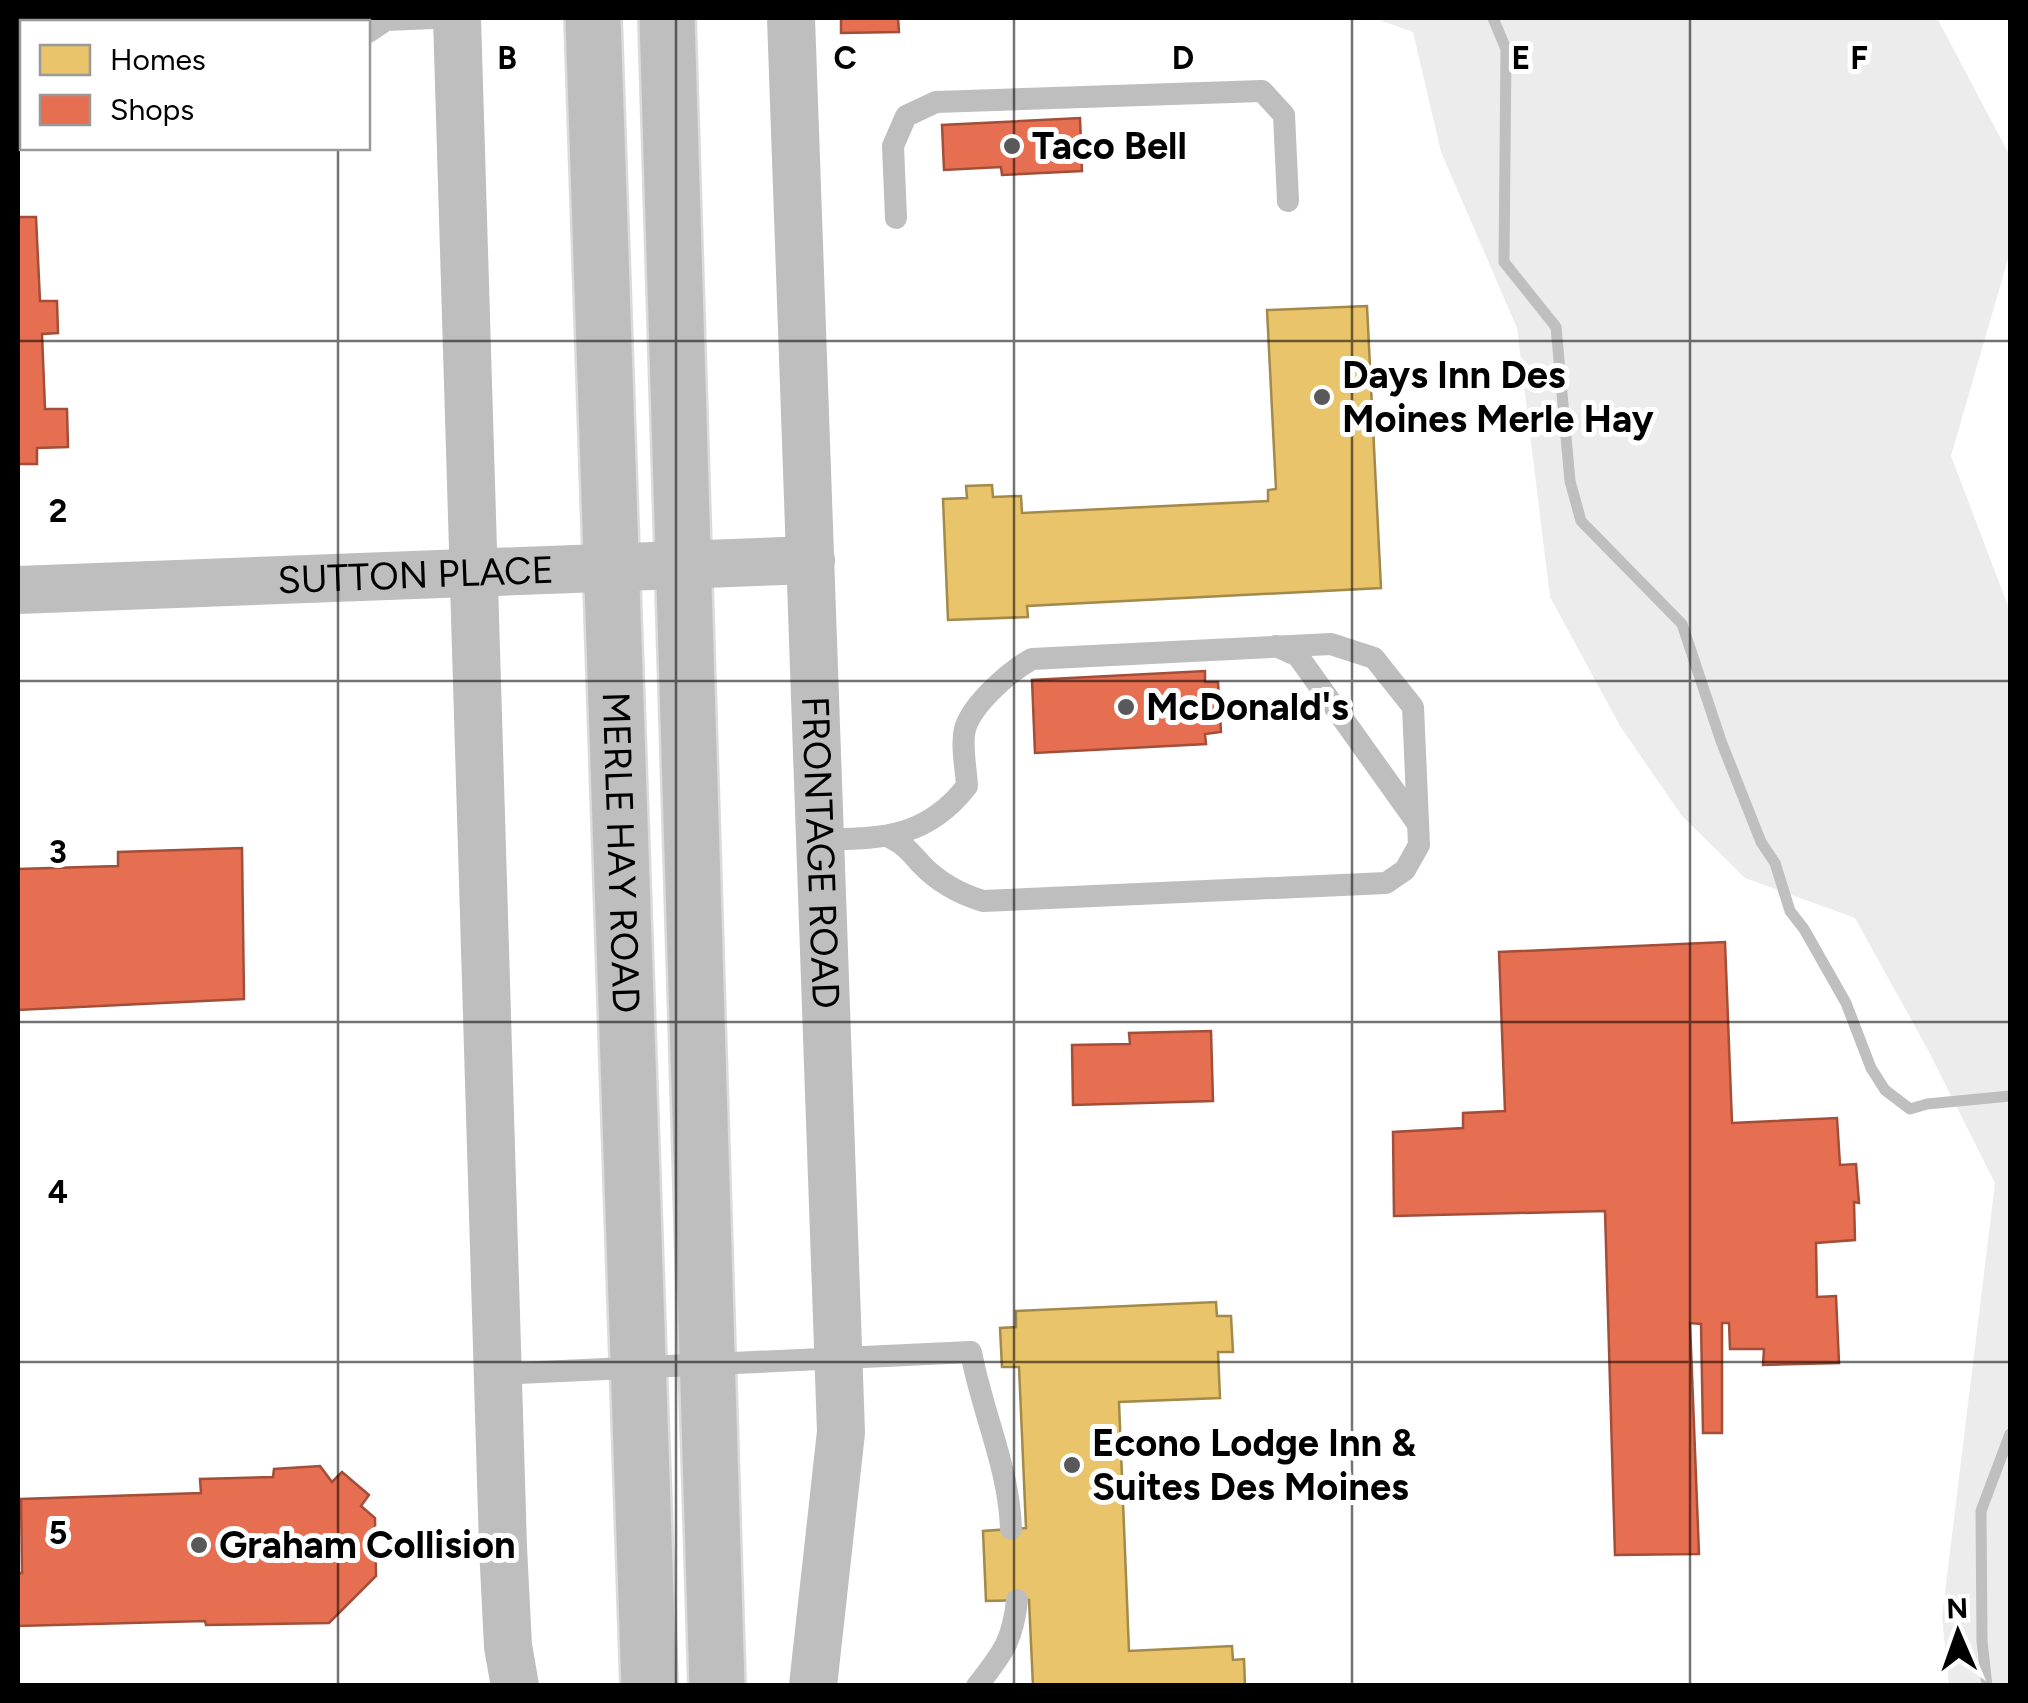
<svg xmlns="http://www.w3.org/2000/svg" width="2028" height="1703" viewBox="0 0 2028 1703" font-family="Figtree,sans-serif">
  <rect width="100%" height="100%" fill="#fff"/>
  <polygon fill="#ececec" points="1374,18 1937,18 2010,156 2010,252 1951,456 2010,611 2010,1685 1949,1685 1942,1617 1995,1183 1928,1050 1855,918 1745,878 1682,816 1620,726 1550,597 1517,328 1441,152 1413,32"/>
  <g fill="#e9c46a" stroke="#a3894a" stroke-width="2.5">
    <polygon points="1367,306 1381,588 1027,606 1028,617 948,620 943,499 967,498 966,486 992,485 993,497 1021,496 1022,513 1268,501 1268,490 1276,489 1267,310"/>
    <polygon points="1216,1302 1217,1316 1231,1316 1233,1352 1218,1352 1220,1398 1119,1402 1129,1651 1232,1646 1233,1660 1244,1659 1245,1686 1033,1686 1029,1600 986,1601 983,1531 1026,1528 1019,1367 1002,1367 1000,1328 1016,1327 1016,1311"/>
  </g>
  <g fill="#e76f51" stroke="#a24e39" stroke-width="2.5">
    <polygon points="18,18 328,18 328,22 22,22 22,57 18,58"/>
    <polygon points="841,18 898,18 899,32 841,33"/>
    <polygon points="1080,118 1082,171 1002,175 1001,167 944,170 942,125"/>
    <polygon points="18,217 36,217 40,301 57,301 58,333 42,334 45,409 67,409 68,447 37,448 37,464 18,464"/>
    <polygon points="1205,671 1205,682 1218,682 1221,732 1205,734 1206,744 1035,753 1032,680"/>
    <polygon points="242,848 244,999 18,1010 18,869 118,866 118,852"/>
    <polygon points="1725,942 1732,1123 1837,1118 1840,1165 1856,1164 1859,1203 1854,1202 1855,1240 1816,1243 1817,1297 1836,1296 1839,1363 1763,1365 1764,1349 1730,1349 1729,1323 1722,1323 1722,1433 1703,1433 1701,1324 1690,1323 1699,1554 1615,1555 1605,1211 1394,1216 1393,1132 1463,1128 1463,1113 1505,1111 1499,952"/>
    <polygon points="1211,1031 1213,1101 1073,1105 1072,1045 1130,1044 1129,1033"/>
    <polygon points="320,1466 332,1482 342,1472 369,1495 361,1506 375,1518 376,1576 329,1623 206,1625 205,1621 18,1626 18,1573 22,1573 21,1499 201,1493 200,1479 273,1477 274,1469"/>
  </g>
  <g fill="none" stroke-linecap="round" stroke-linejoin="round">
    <g stroke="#bfbfbf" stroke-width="11">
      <polyline points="1493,18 1506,49 1504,262 1556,327 1570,481 1581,521 1682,624 1721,741 1761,842 1775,863 1790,911 1804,929 1846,1003 1871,1068 1885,1090 1910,1109 1927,1104 2010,1096"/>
      <polyline points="1987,1686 1982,1641 1981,1511 2010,1434"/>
    </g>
    <defs>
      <g id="primary">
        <path id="s3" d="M593 18 649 1686"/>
        <polyline points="667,18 717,1686"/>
      </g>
    </defs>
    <use href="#primary" stroke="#dbdbdb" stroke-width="60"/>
    <g stroke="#bebebe" stroke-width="22">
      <polyline points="368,32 386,20 433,18"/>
      <polyline points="18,78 22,78"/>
      <polyline points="896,218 893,146 906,116 936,102 1262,91 1284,115 1288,201"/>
      <polyline points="1276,646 1298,656 1418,824"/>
      <path d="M820 840C882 838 926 839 967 786 966 768 961 745 965 729 972 704 1010 671 1032 659L1331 644 1374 658 1413 707 1419 845 1405 870 1386 883 983 901C960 894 938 882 921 864 911 853 905 845 891 838"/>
      <path d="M498 1374 971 1352C982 1412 1009 1467 1011 1529"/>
      <path d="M977 1686C1002 1654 1013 1641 1017 1600"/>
    </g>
    <g stroke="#bebebe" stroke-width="48">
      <polyline points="457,18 503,1547 508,1646 515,1686"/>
      <path id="s1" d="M791 18 841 1432 813 1686"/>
      <path id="s2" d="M18 590 811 560"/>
    </g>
    <use href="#primary" stroke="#bebebe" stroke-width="55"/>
  </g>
  <path fill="none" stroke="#000" stroke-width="2.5" stroke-opacity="0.55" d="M338 18V22M676 18V1686M1014 18V1686M1352 18V1686M1690 18V1686M338 148V1686M18 341H2010M18 681H2010M18 1022H2010M18 1362H2010"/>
  <g fill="#595959" stroke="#fff" stroke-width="4">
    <circle cx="1012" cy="146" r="10"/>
    <circle cx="1322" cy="397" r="10"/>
    <circle cx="1126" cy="707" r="10"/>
    <circle cx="1072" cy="1465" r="10"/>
    <circle cx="199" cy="1545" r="10"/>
  </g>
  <g text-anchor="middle" stroke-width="10" stroke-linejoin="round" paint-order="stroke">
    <g font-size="38" font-weight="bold" fill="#000" stroke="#fff" text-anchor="start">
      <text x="1032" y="159">Taco Bell</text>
      <text x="1342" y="388">Days Inn Des<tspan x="1342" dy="44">Moines Merle Hay</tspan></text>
      <text x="1146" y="720">McDonald's</text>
      <text x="1092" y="1456">Econo Lodge Inn &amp;<tspan x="1092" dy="44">Suites Des Moines</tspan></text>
      <text x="219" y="1558">Graham Collision</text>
    </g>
    <g font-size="38" fill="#000" stroke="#fff">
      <text dy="13" stroke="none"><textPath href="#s2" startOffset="398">SUTTON PLACE</textPath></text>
      <text dy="13" stroke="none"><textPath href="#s3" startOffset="835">MERLE HAY ROAD</textPath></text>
      <text dy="13" stroke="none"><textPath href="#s1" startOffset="835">FRONTAGE ROAD</textPath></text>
    </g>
  </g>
  <g font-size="32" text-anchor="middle" font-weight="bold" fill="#000" stroke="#fff" stroke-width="10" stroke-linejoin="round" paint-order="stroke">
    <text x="507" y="69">B</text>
    <text x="845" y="69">C</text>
    <text x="1183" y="69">D</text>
    <text x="1521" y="69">E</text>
    <text x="1859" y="69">F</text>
    <text x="58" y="522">2</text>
    <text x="58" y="863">3</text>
    <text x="58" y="1203">4</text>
    <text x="58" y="1544">5</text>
  </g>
  <rect width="2028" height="1703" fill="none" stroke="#000000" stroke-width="40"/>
  <rect x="20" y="20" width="350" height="130" fill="#ffffff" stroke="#999999" stroke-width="2.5"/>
  <rect x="40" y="45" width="50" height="30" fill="#e9c46a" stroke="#999999" stroke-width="2.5"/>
  <text x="110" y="70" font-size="30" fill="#000000">Homes</text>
  <rect x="40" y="95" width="50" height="30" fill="#e76f51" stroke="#999999" stroke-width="2.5"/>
  <text x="110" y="120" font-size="30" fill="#000000">Shops</text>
  <g transform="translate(1958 1633) rotate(358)" stroke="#ffffff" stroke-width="8" paint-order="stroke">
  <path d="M0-8L18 38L0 25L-18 38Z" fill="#000000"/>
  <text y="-15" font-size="28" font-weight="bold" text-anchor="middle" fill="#000000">N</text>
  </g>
</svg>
